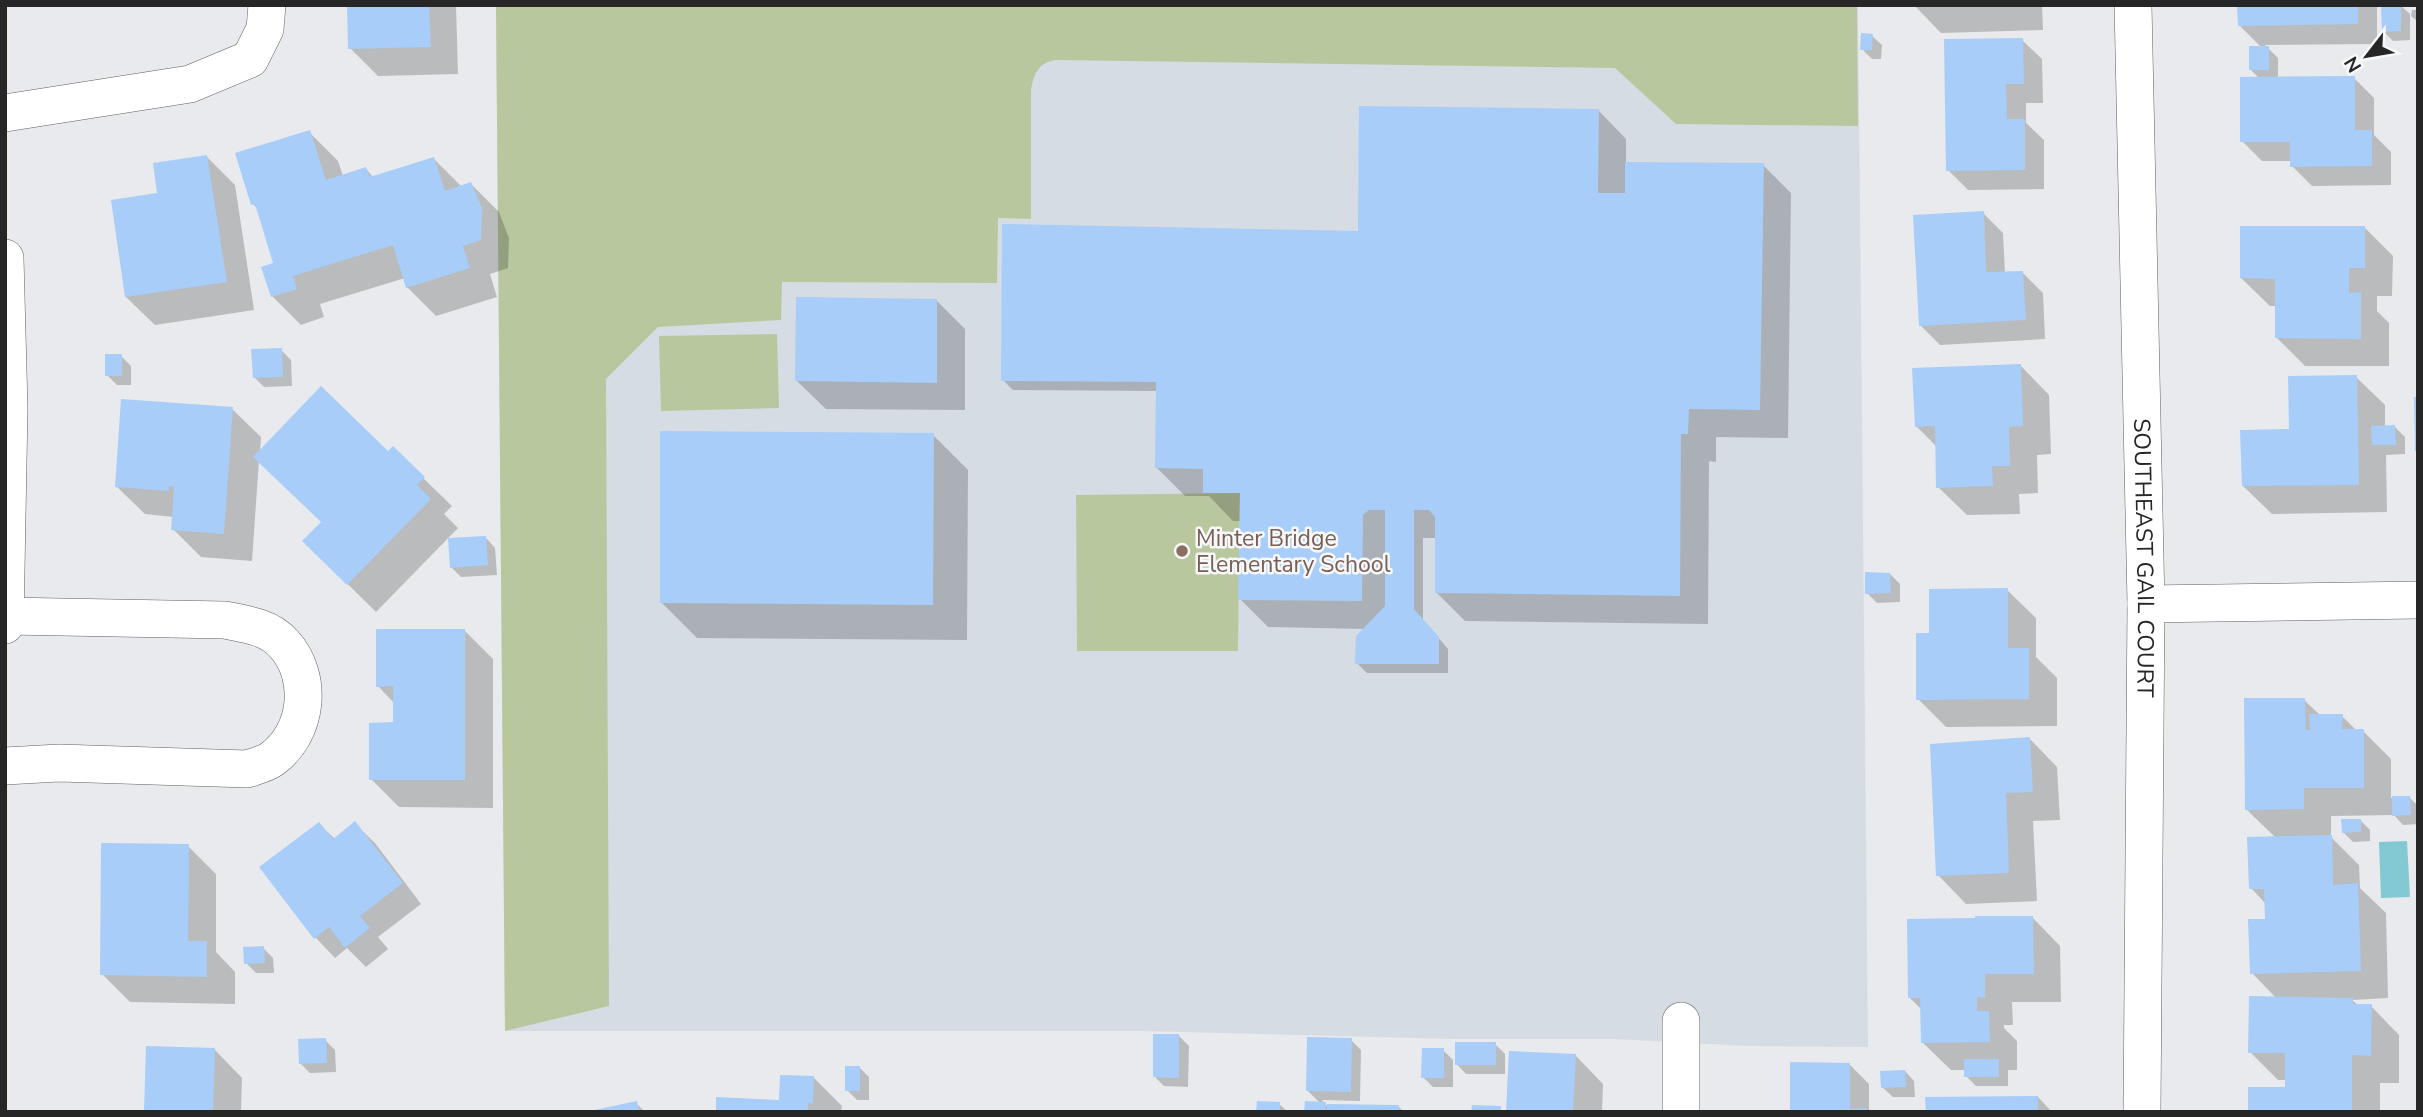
<svg xmlns="http://www.w3.org/2000/svg" width="2423" height="1117" viewBox="0 0 2423 1117" font-family="'Nunito Sans',sans-serif">
  <rect width="100%" height="100%" fill="#e8eaed"/>
  <polygon fill="#d5dce4" points="496,5 1858,5 1868,1047 1747,1046 1615,1039 1451,1039 1144,1031 505,1031"/>
  <g fill="#b9c79f">
    <path d="M496 5H1857L1858 126 1676 124 1615 68 1055 60C1038 63 1034 74 1031 90V219L998 218 997 283 782 282 781 320 658 327 606 379 609 1006 505 1031Z"/>
    <polygon points="777,334 779,408 661,411 659,336"/>
    <polygon points="1240,493 1238,651 1077,651 1076,495"/>
  </g>
  <polygon fill="#83c9d3" points="2407,841 2410,897 2381,898 2379,842"/>
  <g fill="#0003">
    <polygon points="348,5 456,5 458,74 378,76 350,48"/>
    <polygon points="1914,5 2042,5 2043,30 1941,33"/>
    <polygon points="2239,5 2377,5 2377,44 2265,45 2278,58 2278,79 2354,78 2374,98 2374,135 2391,152 2391,185 2312,186 2292,166 2292,161 2262,161 2242,141 2260,79 2250,69 2262,48 2239,25"/>
    <polygon points="2400,5 2410,14 2410,40 2393,41 2383,31"/>
    <polygon points="2412,10 2418,10 2418,22 2411,16"/>
    <polygon points="1872,36 1882,45 1881,59 1872,59 1862,49"/>
    <polygon points="2022,40 2042,59 2043,103 2026,103 2026,123 2044,140 2044,189 1968,190 1948,170"/>
    <polygon points="1598,110 1626,139 1626,164 1763,165 1791,193 1788,438 1716,437 1716,462 1709,461 1708,624 1465,621 1437,593 1437,538 1423,538 1423,620 1448,649 1448,673 1367,673 1357,663 1366,629 1268,627 1240,599 1241,521 1233,521 1209,496 1185,496 1157,468 1157,391 1013,390 1003,380 1359,233"/>
    <polygon points="309,132 338,161 343,176 366,169 374,178 434,159 462,187 471,184 499,212 509,238 508,268 490,274 497,297 436,316 407,287 405,278 320,304 324,317 301,325 272,296 276,265 259,210 253,204"/>
    <polygon points="207,157 235,185 254,310 155,325 126,297"/>
    <polygon points="1983,213 2003,233 2005,273 2023,273 2043,293 2045,339 1940,345 1920,325"/>
    <polygon points="2365,228 2393,256 2392,296 2377,296 2377,311 2389,323 2389,366 2305,366 2277,338 2277,306 2270,306 2241,278"/>
    <polygon points="937,301 965,329 965,410 826,409 797,381"/>
    <polygon points="281,350 291,360 292,386 264,387 255,378"/>
    <polygon points="121,356 131,366 131,385 117,385 107,375"/>
    <polygon points="2021,366 2049,395 2051,454 2037,455 2038,493 2019,494 2020,514 1967,515 1938,487 1937,447 1916,426"/>
    <polygon points="2356,377 2385,405 2385,427 2395,427 2405,437 2405,454 2386,455 2387,512 2272,514 2243,486 2291,431"/>
    <polygon points="232,409 261,437 260,452 388,454 393,449 452,506 444,514 458,528 376,612 304,541 323,523 259,460 252,561 201,557 173,529 173,517 145,514 116,486"/>
    <polygon points="933,435 968,470 967,640 697,638 662,603"/>
    <polygon points="486,538 495,548 497,575 461,577 451,567"/>
    <polygon points="1890,574 1900,584 1900,602 1877,603 1867,593"/>
    <polygon points="2007,590 2036,618 2036,657 2057,678 2057,726 1946,727 1918,699 1931,634"/>
    <polygon points="464,630 493,659 493,808 399,807 371,779 395,724 394,703 378,686"/>
    <polygon points="2304,700 2321,716 2342,716 2357,731 2363,731 2391,759 2391,798 2409,797 2418,806 2418,824 2403,825 2394,815 2331,816 2331,837 2359,865 2360,888 2386,913 2388,998 2352,1000 2359,1006 2371,1006 2399,1035 2399,1083 2380,1083 2380,1112 2250,1112 2286,1089 2287,1080 2278,1080 2250,1052 2277,999 2252,973 2267,921 2266,904 2251,888 2276,838 2246,809"/>
    <polygon points="2029,738 2057,767 2060,820 2033,821 2037,901 1966,904 1938,875"/>
    <polygon points="2360,820 2370,830 2370,841 2353,842 2343,832"/>
    <polygon points="319,824 335,839 355,824 375,843 421,904 378,937 388,949 366,967 347,948 335,958 316,938 262,868"/>
    <polygon points="188,846 216,874 216,952 235,972 235,1004 130,1002 102,974"/>
    <polygon points="2032,917 2060,946 2061,1002 2012,1002 2013,1025 2004,1025 2004,1028 2017,1041 2017,1070 2008,1070 2008,1086 1976,1086 1966,1076 1966,1070 1951,1070 1922,1042 1922,1010 1910,998"/>
    <polygon points="263,948 273,958 274,973 256,973 246,963"/>
    <polygon points="1179,1036 1189,1046 1188,1087 1164,1086 1154,1076"/>
    <polygon points="325,1040 335,1050 336,1072 310,1073 300,1063"/>
    <polygon points="1351,1040 1361,1050 1360,1101 1322,1100 1327,1106 1399,1107 1404,1112 1306,1112 1321,1104 1308,1091"/>
    <polygon points="1495,1044 1505,1054 1505,1074 1466,1074 1453,1060 1453,1087 1433,1087 1423,1077 1443,1050 1456,1063"/>
    <polygon points="214,1049 242,1078 241,1112 146,1112"/>
    <polygon points="1575,1055 1603,1084 1602,1112 1508,1112"/>
    <polygon points="1850,1065 1869,1084 1869,1112 1791,1112"/>
    <polygon points="859,1067 869,1077 869,1100 857,1100 847,1090"/>
    <polygon points="1905,1071 1914,1081 1915,1097 1893,1097 1883,1088"/>
    <polygon points="813,1077 842,1106 841,1112 718,1112 781,1102"/>
    <polygon points="2038,1097 2052,1112 1927,1112"/>
    <polygon points="636,1103 645,1112 596,1112"/>
    <polygon points="1279,1104 1288,1112 1258,1112"/>
    <polygon points="882,1110 957,1112 882,1112"/>
  </g>
  <g fill="#a7cdf8">
    <polygon points="347,5 429,5 431,47 348,49"/>
    <polygon points="2237,5 2358,5 2358,24 2238,26"/>
    <polygon points="2381,5 2401,5 2401,31 2382,32"/>
    <polygon points="1861,33 1873,34 1872,50 1860,50"/>
    <polygon points="2023,38 2024,84 2006,84 2007,119 2025,119 2025,170 1946,171 1944,39"/>
    <rect x="2249" y="46" width="20" height="24"/>
    <polygon points="2355,76 2355,130 2372,130 2372,166 2290,167 2290,142 2240,142 2240,77"/>
    <polygon points="1359,106 1599,109 1598,193 1625,193 1625,162 1764,163 1760,410 1689,409 1688,434 1681,434 1680,596 1435,593 1435,517 1429,510 1414,510 1414,609 1439,637 1439,664 1355,664 1356,636 1385,606 1385,510 1369,510 1363,515 1362,601 1238,600 1240,493 1203,493 1203,469 1155,468 1156,382 1001,381 1002,224 1358,231"/>
    <polygon points="310,130 326,180 366,167 370,177 434,157 445,191 471,182 482,208 481,240 463,246 470,268 406,288 393,245 293,276 297,289 271,297 261,267 273,263 255,204 251,205 235,153"/>
    <polygon points="207,155 227,282 125,297 111,200 157,193 153,163"/>
    <polygon points="1984,211 1986,272 2023,271 2026,320 1919,326 1913,215"/>
    <polygon points="2240,226 2365,226 2365,268 2349,268 2349,293 2361,292 2361,339 2275,338 2275,279 2240,278"/>
    <polygon points="796,297 937,299 937,383 795,381"/>
    <polygon points="282,348 283,377 253,378 251,349"/>
    <rect x="105" y="354" width="17" height="22"/>
    <polygon points="2021,364 2023,426 2009,427 2010,466 1992,466 1993,486 1936,488 1935,426 1915,427 1912,368"/>
    <polygon points="2357,375 2359,485 2242,486 2240,430 2289,429 2288,376"/>
    <polygon points="321,386 388,451 393,446 425,477 417,485 431,499 347,585 302,541 321,522 253,457"/>
    <polygon points="2414,397 2418,397 2418,451 2415,451"/>
    <polygon points="121,399 233,407 224,534 171,530 174,487 169,486 169,491 115,487"/>
    <polygon points="2395,425 2396,445 2372,445 2371,426"/>
    <polygon points="660,431 934,433 933,605 660,603"/>
    <polygon points="486,536 488,565 450,568 448,538"/>
    <polygon points="1865,572 1890,573 1891,593 1865,594"/>
    <polygon points="2008,588 2008,648 2029,648 2029,699 1916,700 1916,633 1929,633 1929,589"/>
    <polygon points="376,629 465,629 465,780 369,780 369,723 393,722 393,686 376,687"/>
    <polygon points="2244,698 2305,698 2306,730 2310,730 2309,714 2343,714 2342,729 2364,729 2364,788 2304,788 2304,809 2245,810"/>
    <polygon points="2030,737 2033,792 2006,793 2009,873 1936,876 1930,744"/>
    <polygon points="2392,796 2410,796 2411,815 2392,816"/>
    <polygon points="2341,819 2361,819 2361,832 2342,833"/>
    <polygon points="355,821 403,883 360,916 370,928 345,948 329,927 314,939 259,867 319,822 333,839"/>
    <polygon points="2332,835 2333,885 2358,883 2361,971 2250,974 2248,919 2265,919 2264,889 2249,889 2247,837"/>
    <polygon points="101,843 189,844 188,941 207,941 207,977 100,975"/>
    <polygon points="1975,916 2033,916 2034,974 1985,974 1985,998 1977,997 1977,1011 1989,1011 1990,1042 1921,1043 1920,998 1908,998 1907,919 1975,918"/>
    <polygon points="264,946 265,963 244,964 243,947"/>
    <polygon points="2249,996 2353,998 2353,1004 2372,1004 2371,1056 2352,1055 2352,1112 2248,1112 2248,1087 2285,1087 2285,1053 2248,1053"/>
    <polygon points="1153,1034 1179,1034 1179,1078 1153,1077"/>
    <polygon points="1307,1037 1352,1038 1351,1092 1306,1091"/>
    <polygon points="326,1038 327,1063 299,1064 298,1039"/>
    <rect x="1455" y="1042" width="41" height="23"/>
    <polygon points="146,1046 215,1048 213,1112 144,1112"/>
    <polygon points="1422,1048 1444,1048 1444,1078 1421,1078"/>
    <polygon points="1509,1051 1576,1054 1573,1112 1506,1112"/>
    <rect x="1964" y="1059" width="35" height="18"/>
    <polygon points="1790,1062 1850,1063 1850,1109 1866,1108 1866,1112 1790,1112"/>
    <rect x="845" y="1066" width="15" height="25"/>
    <polygon points="1905,1070 1906,1087 1881,1088 1880,1071"/>
    <polygon points="780,1075 814,1076 813,1104 808,1103 808,1112 716,1112 716,1097 779,1100"/>
    <polygon points="2038,1096 2038,1112 1926,1112 1925,1097"/>
    <polygon points="637,1101 639,1112 590,1112 590,1111"/>
    <polygon points="1257,1101 1280,1102 1280,1112 1256,1112"/>
    <polygon points="1305,1101 1326,1102 1325,1112 1304,1112"/>
    <polygon points="1327,1104 1399,1105 1399,1112 1327,1112"/>
    <polygon points="1472,1105 1501,1106 1501,1112 1471,1112"/>
  </g>
  <g fill="none" stroke-linecap="round" stroke-linejoin="round">
    <defs>
      <g id="street">
        <path id="s1" d="M2133 5 2146 604 2142 1112"/>
        <polyline points="5,113 190,84 250,59 265,29 267,5"/>
        <polyline points="5,258 9,408 5,625"/>
        <polyline points="2146,604 2418,600"/>
        <path d="M5 766 59 763 247 769C255 766 265 764 272 759 308 733 314 677 284 644 269 627 246 624 225 620L6 616"/>
        <polyline points="1681,1021 1681,1112"/>
      </g>
    </defs>
    <use href="#street" stroke="#5f6062" stroke-width="38"/>
    <use href="#street" stroke="#fff" stroke-width="37"/>
  </g>
  <circle fill="#8d6e63" stroke="#f6f8fa" stroke-width="2.5" cx="1182" cy="551" r="7"/>
  <g text-anchor="middle" stroke-width="5" stroke-linejoin="round" paint-order="stroke">
    <g font-size="23" fill="#785e54" stroke="#f6f8fa" text-anchor="start">
      <text x="1196" y="546">Minter Bridge<tspan x="1196" dy="26">Elementary School</tspan></text>
    </g>
    <g font-size="23" fill="#262627" stroke="#f6f8fa">
      <text dy="8" stroke="none"><textPath href="#s1" startOffset="553">SOUTHEAST GAIL COURT</textPath></text>
    </g>
  </g>
  <rect width="2423" height="1117" fill="none" stroke="#262627" stroke-width="14"/>
  <g transform="translate(2367 56) rotate(239)" stroke="#f6f8fa" stroke-width="5" paint-order="stroke">
  <path d="M0-5L12 26L0 18L-12 26Z" fill="#262627"/>
  <text y="-10" font-size="19" font-weight="bold" text-anchor="middle" fill="#262627">N</text>
  </g>
</svg>
